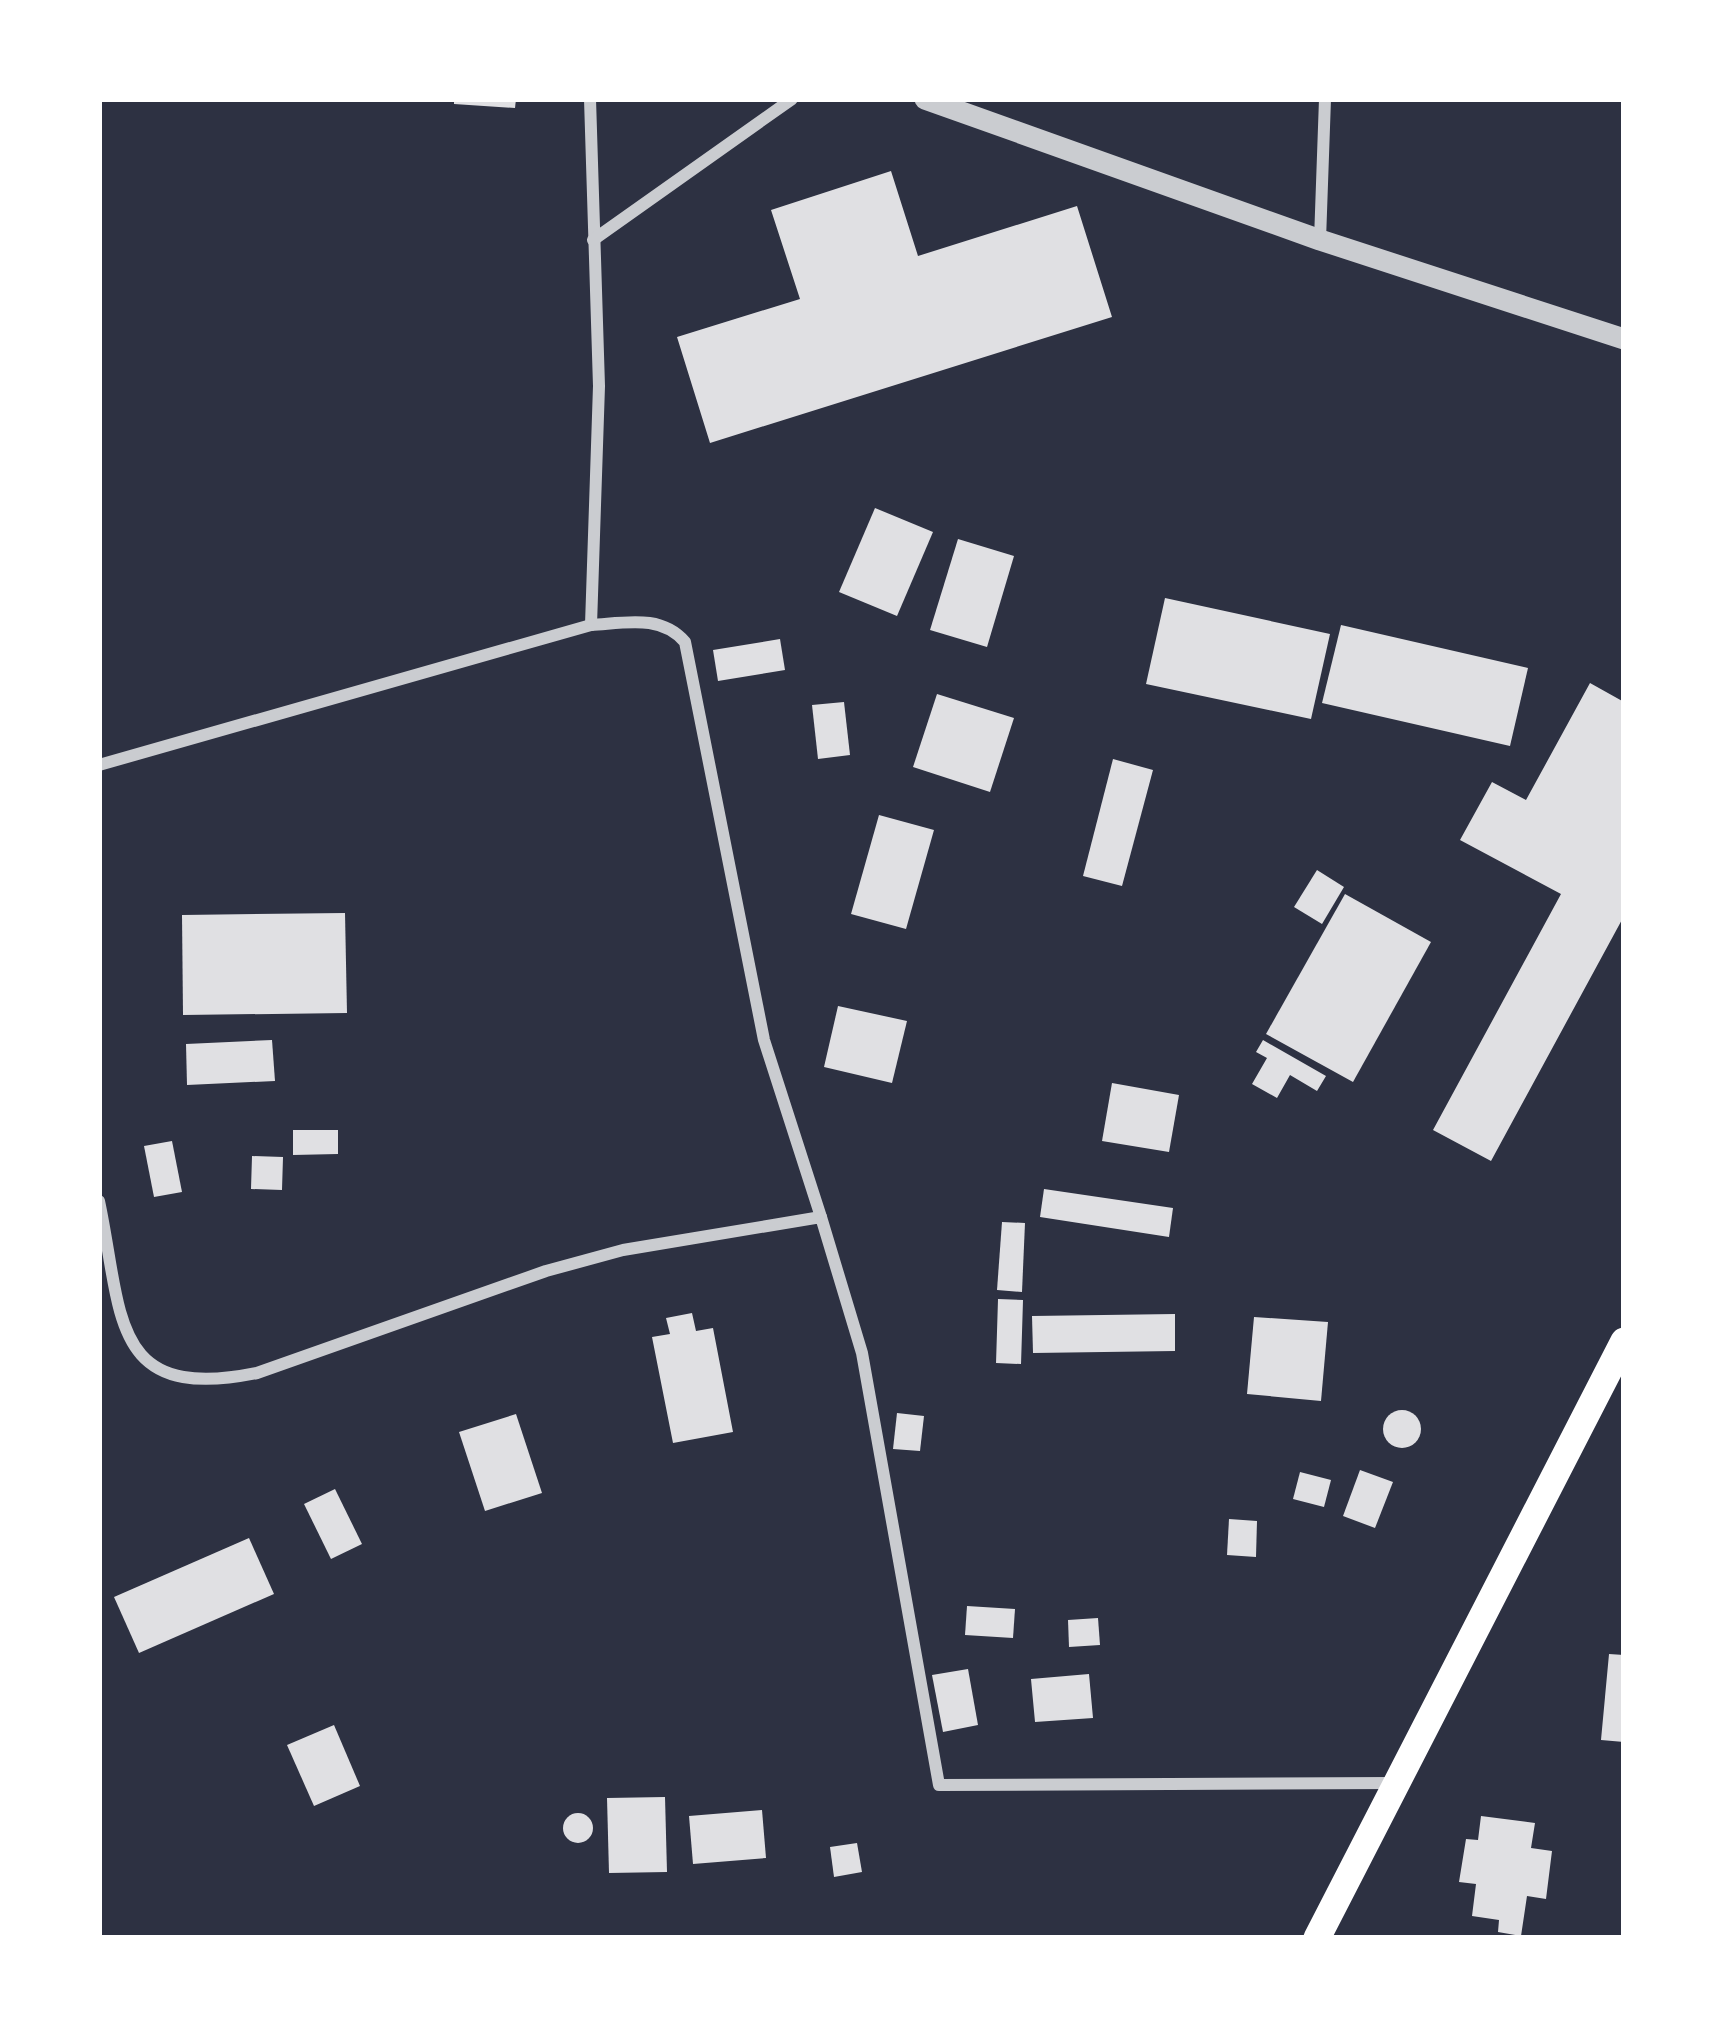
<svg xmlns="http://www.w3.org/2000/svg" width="1723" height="2037" viewBox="0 0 1723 2037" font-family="Commissioner,sans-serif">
  <rect width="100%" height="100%" fill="#2d3142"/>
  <g fill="#e0e0e3">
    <polygon points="454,99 516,99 515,108 454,104"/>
    <polygon points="891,171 918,256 1077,206 1112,317 710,443 677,337 800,299 771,210"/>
    <polygon points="875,508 933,532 897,616 839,592"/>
    <polygon points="958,539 1014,556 987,647 930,630"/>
    <polygon points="1165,598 1330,634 1311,719 1146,684"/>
    <polygon points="1341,625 1528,668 1510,746 1322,703"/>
    <polygon points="780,639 785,670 718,681 713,650"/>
    <polygon points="1590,683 1624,702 1624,916 1491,1161 1433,1130 1561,894 1460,840 1492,782 1526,800"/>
    <polygon points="937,694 1014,718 990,792 913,767"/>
    <polygon points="844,702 850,755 818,759 812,705"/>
    <polygon points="1113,759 1153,770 1122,886 1083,876"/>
    <polygon points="879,815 934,830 906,929 851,914"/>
    <polygon points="1317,870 1344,887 1322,924 1294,907"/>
    <polygon points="1345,894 1431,942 1353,1082 1266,1034"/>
    <polygon points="345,913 347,1013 183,1015 182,915"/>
    <polygon points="838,1006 907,1021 892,1083 824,1067"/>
    <polygon points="272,1040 275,1081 187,1085 186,1044"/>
    <polygon points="1263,1040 1326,1076 1317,1091 1290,1075 1277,1098 1252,1084 1267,1058 1256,1052"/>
    <polygon points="1112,1083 1179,1095 1169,1152 1102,1141"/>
    <polygon points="293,1130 338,1130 338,1154 293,1155"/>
    <polygon points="172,1141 182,1192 154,1197 144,1146"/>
    <polygon points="252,1156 283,1157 282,1190 251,1189"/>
    <polygon points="1044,1189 1173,1208 1169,1237 1040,1217"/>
    <polygon points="1002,1222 1025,1223 1022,1292 997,1290"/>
    <polygon points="998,1299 1023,1300 1021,1364 996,1363"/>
    <polygon points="692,1313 696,1331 713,1328 733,1432 673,1443 652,1337 670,1334 666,1318"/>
    <polygon points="1175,1314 1175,1351 1033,1353 1032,1316"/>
    <polygon points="1254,1317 1328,1322 1321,1401 1247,1394"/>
    <circle cx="1402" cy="1429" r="19"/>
    <polygon points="897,1413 924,1416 920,1451 893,1449"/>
    <polygon points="516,1414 542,1493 485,1511 459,1432"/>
    <polygon points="1360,1470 1393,1482 1375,1528 1343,1516"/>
    <polygon points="1300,1472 1331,1480 1324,1507 1293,1499"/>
    <polygon points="335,1489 362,1544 331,1559 304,1504"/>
    <polygon points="1229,1519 1257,1521 1256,1557 1227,1555"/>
    <polygon points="249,1538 274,1594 139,1653 114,1597"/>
    <polygon points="967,1606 1015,1609 1013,1638 965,1635"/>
    <polygon points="1098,1618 1100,1645 1069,1647 1068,1620"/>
    <polygon points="1609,1654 1624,1655 1624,1742 1601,1740"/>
    <polygon points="968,1669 978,1725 943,1732 932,1675"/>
    <polygon points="1089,1674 1093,1718 1035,1722 1031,1679"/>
    <polygon points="334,1725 360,1786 314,1806 287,1745"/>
    <polygon points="665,1797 667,1872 609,1873 607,1798"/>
    <polygon points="762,1810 766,1858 693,1864 689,1816"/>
    <circle cx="578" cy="1828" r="15"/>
    <polygon points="1481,1816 1535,1823 1531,1848 1552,1851 1546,1899 1527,1896 1521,1936 1498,1932 1499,1920 1472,1916 1476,1884 1459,1882 1466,1839 1478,1840"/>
    <polygon points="857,1843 862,1872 834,1877 830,1847"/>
  </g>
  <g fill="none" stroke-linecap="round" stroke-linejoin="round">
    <g stroke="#caccd0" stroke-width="12">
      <polyline points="590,99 599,386 591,625"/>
      <polyline points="593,240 792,99"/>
      <polyline points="1320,240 1325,99"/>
      <path d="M99 765 591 625C625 623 661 614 685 642L764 1040 821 1217"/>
      <path d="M99 1201C123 1314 109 1403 257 1373L546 1271 623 1250 821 1217 862 1353 939 1785 1394 1783"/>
    </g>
    <polyline stroke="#caccd0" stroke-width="21" points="925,99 1320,240 1624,339"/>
    <polyline stroke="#fff" stroke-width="27" points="1317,1938 1624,1341"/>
  </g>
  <rect width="1723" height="2037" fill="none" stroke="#ffffff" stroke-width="204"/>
</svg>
